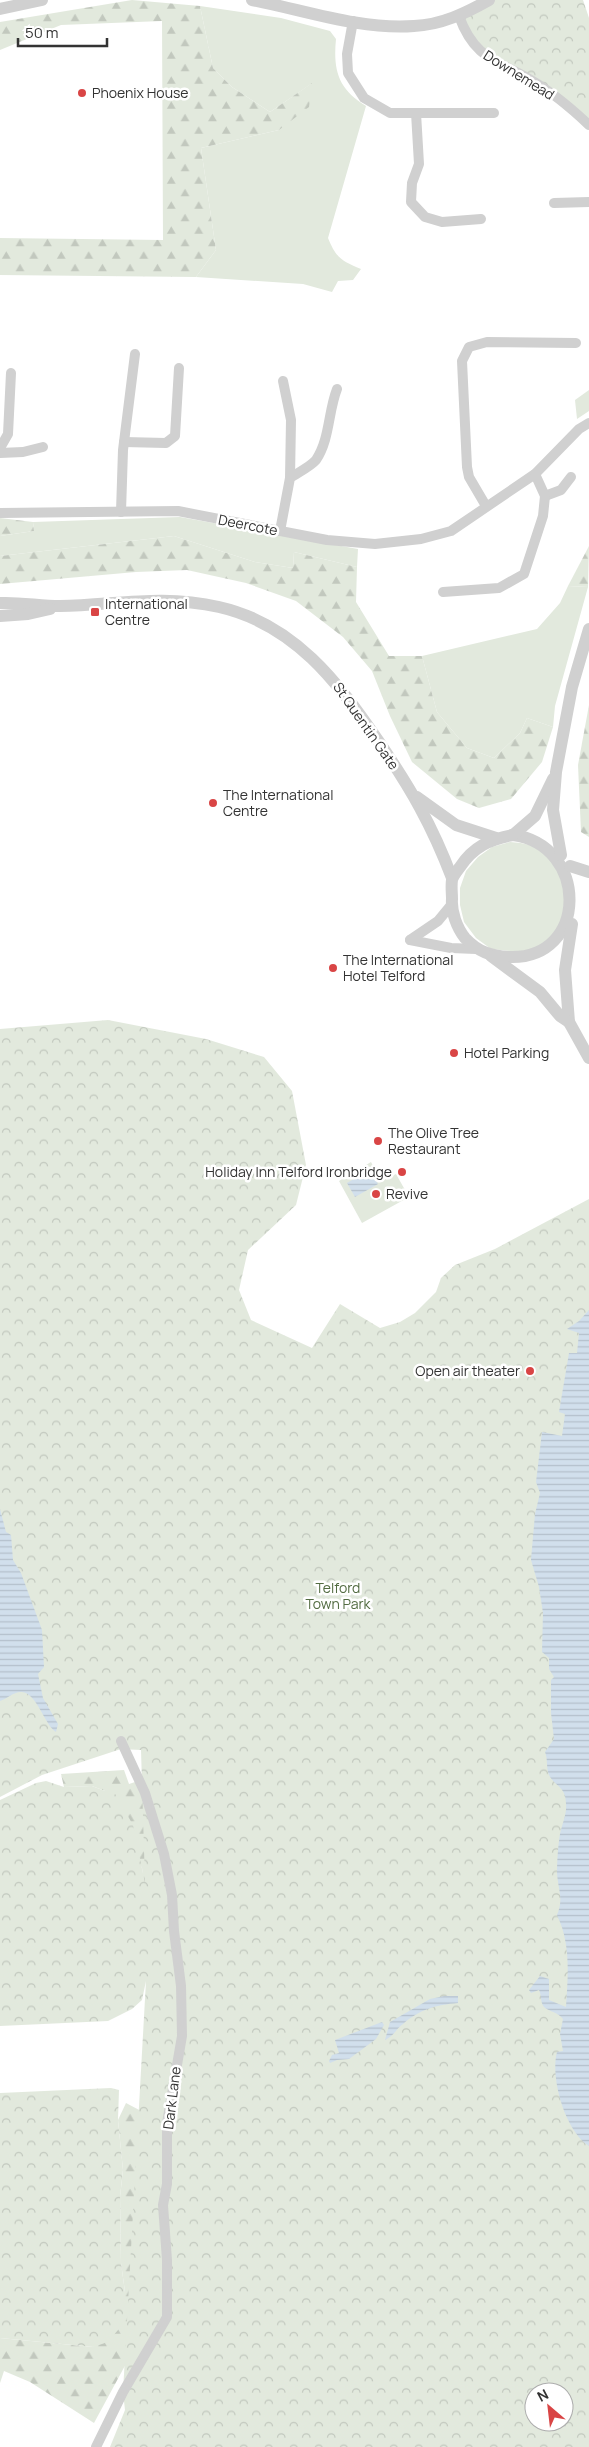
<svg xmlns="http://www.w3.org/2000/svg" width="589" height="2447" viewBox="0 0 589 2447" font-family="Manrope,sans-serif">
  <defs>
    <pattern id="forest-firs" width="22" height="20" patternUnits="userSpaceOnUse" patternTransform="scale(1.25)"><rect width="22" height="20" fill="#e2e9dd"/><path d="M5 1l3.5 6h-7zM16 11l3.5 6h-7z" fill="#c2c8be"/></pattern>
    <pattern id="park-crowns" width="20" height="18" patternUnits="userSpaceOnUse" patternTransform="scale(1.25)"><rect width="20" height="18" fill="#e2e9dd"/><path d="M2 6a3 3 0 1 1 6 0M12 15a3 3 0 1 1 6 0" fill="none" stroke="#c2c8be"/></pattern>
    <pattern id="water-rules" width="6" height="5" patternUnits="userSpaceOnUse" patternTransform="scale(1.25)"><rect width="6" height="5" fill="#d1dfec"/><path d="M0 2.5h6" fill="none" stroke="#b4c0cb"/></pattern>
  </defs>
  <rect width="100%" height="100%" fill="#fff"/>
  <g fill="#e2e9dd">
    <path d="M200 6 281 18 330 31 336 39C333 70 338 89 366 106L328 238C336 258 342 261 361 269L353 280 338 281 332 292 303 284 196 277 216 250 201 148 279 130 311 84 270 112 232 87 213 68Z"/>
    <polygon points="589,390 589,411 577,419 575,400"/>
    <polygon points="180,517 358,549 357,567 294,552 293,568 255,562 174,536 0,556 0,536 34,531 33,522"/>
    <polygon points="568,586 588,587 555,706 553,727 527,718 520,733 494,758 467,748 437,712 422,656 537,629 560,603"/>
    <path d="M510 842C541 844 547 853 567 876L561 932 530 953 491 949 476 938 464 922 460 905V888L466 871 478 857 492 847Z"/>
    <polygon points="371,1162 381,1181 396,1174 409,1197 362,1223 339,1181"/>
  </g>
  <g fill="url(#forest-firs)">
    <polygon points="132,0 200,6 213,68 232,87 270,112 312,83 309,107 279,130 201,148 216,250 196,277 0,275 0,238 163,240 162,21 61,25 0,50 0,22"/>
    <polygon points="0,518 33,522 34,531 0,536"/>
    <polygon points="174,536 255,562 293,568 294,552 357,567 356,602 389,656 422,656 437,712 467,748 494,758 520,733 527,718 553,727 542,762 511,799 479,808 457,799 412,762 390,716 372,671 343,637 296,601 246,583 187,570 136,572 0,584 0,556"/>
    <polygon points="589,546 588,587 568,586"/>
    <polygon points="589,705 589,837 581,832 578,765"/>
    <polygon points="124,1770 129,1784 147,1778 147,1911 142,1868 105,1791 92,1786 64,1787 61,1774"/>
    <polygon points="126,2103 143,2112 134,2349 94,2423 30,2382 4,2371 0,2383 0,2338 93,2347 125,2292 121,2263 120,2197 123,2170 118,2120"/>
  </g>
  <g fill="url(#park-crowns)" fill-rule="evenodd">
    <polygon points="494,0 583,0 589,18 589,120 474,42 464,17"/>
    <path d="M108 1020 206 1039 264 1057 292 1091 306 1165 296 1205 248 1250 239 1290 251 1320 312 1348 340 1304 380 1328 400 1322 415 1313 436 1292 441 1278 455 1265 495 1249 589 1199V2447H110L125 2410 123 2392 146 1981 142 2000 132 2009 108 2021 0 2026V1800L36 1783 46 1781 64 1787 92 1786 105 1791 114 1792 133 1825 145 1883 141 1750 121 1749 42 1775 0 1797V1029ZM534 2392H564V2422H534Z"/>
    <polygon points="111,2088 119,2090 118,2120 123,2170 120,2197 121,2263 125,2292 123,2324 108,2342 93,2347 0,2338 0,2093"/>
  </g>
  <g fill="url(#water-rules)">
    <polygon points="366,1172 373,1175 378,1184 355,1197 347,1183"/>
    <path d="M589 1310V2146C565 2131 550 2078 557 2052L563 2051 560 2034 563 2019C558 2012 550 2012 544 2007 540 2002 542 1996 539 1990L531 1993 529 1990 540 1976 549 1979V2000L566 2007C568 1975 571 1944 557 1915 564 1899 558 1889 557 1873 557 1861 558 1846 560 1834 562 1824 567 1814 566 1804 566 1786 555 1787 549 1775 546 1768 548 1759 545 1752L554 1739 551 1713V1680L554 1677 549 1669V1658L542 1652 543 1613 539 1587 531 1560 535 1514 540 1493 536 1482 542 1432 562 1436 565 1414 559 1412 569 1353H577L579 1333 567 1329 579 1321Z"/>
    <path d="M0 1509 6 1532 11 1535 13 1560 21 1573 42 1630 44 1667 38 1674 43 1698 58 1724 56 1732C45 1726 36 1691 21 1692 13 1692 7 1699 0 1701Z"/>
    <path d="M444 1996H458V2003C436 2005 420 2009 403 2024 396 2029 394 2036 385 2040L390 2022 430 1999Z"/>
    <polygon points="382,2022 384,2025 376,2039 349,2059 337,2060 330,2063 329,2061 332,2055 339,2053 335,2040"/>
  </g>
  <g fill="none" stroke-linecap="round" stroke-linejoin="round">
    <g stroke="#d0d0d0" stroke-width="10">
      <path d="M459 16C474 58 496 60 531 80 552 92 572 109 589 125"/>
      <polyline points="353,21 347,54 348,73 364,98 390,113 416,113 419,164 412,183 411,202 425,217 442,222 481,219"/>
      <polyline points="416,113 494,113"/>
      <polyline points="554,203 589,202"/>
      <polyline points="283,381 291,420 290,478"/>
      <polyline points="124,442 166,443 175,436 179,368"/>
      <polyline points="0,448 8,434 11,373"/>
      <polyline points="0,453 23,452 43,447"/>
      <polyline points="545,496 561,490 571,477"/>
      <polyline points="486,506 469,477 467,467 462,361 469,347 487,342 576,343"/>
      <polyline points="121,512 123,450 135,354"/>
      <polyline points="0,513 178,511 327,540 375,544 421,539 451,531 535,474 579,429 589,423"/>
      <path d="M280 531 290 478C297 473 310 467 316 460 330 439 328 412 337 389"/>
      <polyline points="443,592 499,588 524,574 543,516 545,496 535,474"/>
      <polyline points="410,940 451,948 476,949"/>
      <polyline points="410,940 438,921 452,904"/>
      <polyline points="96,2447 123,2392 167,2317 167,2260 163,2205 167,2184 167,2123 182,2036 181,1986 174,1931 172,1895 164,1854 145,1793 121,1741"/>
    </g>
    <g stroke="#d0d0d0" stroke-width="12">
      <path d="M252 0C304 10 360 30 414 26 441 25 466 13 489 0"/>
      <polyline points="0,9 42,0"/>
      <path d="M0 603C20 602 40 606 60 606 117 605 161 594 219 607 294 624 338 682 379 742 411 789 432 825 452 878"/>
      <polyline points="0,616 28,614 50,609"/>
      <polyline points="417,797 456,825 496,838"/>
      <path d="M513 835C589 845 589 960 509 957 491 956 478 952 465 938 457 928 451 912 452 899 452 893 451 886 452 880 453 876 457 871 460 867 473 847 490 839 513 835Z"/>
      <polyline points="513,835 535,816 553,779"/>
      <polyline points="561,855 553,810 556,772 572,687 589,629"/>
      <polyline points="570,866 589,872"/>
      <polyline points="572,924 565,970 569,1022 589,1058"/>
      <polyline points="491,956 540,992 560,1016 569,1022"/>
    </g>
  </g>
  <g fill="#d94545" stroke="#fff" stroke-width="2">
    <circle cx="82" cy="93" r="5"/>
    <rect x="90" y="607" width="10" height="10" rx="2.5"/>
    <circle cx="213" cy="803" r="5"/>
    <circle cx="333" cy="968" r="5"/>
    <circle cx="454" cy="1053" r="5"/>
    <circle cx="378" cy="1141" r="5"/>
    <circle cx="402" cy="1172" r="5"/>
    <circle cx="376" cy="1194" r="5"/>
    <circle cx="530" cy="1371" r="5"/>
  </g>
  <g text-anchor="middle" stroke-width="5" stroke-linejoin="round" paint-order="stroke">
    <g font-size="14" fill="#333" stroke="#fff">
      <text transform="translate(519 75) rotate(32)" y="5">Downemead</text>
      <text transform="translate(248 525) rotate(11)" y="5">Deercote</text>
      <text transform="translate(366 726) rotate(55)" y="5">St Quentin Gate</text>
      <text transform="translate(172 2098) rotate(-83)" y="5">Dark Lane</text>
    </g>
    <g font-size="14" fill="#333" stroke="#fff" text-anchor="start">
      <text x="92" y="98">Phoenix House</text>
      <text x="105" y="609">International<tspan x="105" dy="16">Centre</tspan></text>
      <text x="223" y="800">The International<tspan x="223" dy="16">Centre</tspan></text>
      <text x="343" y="965">The International<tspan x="343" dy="16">Hotel Telford</tspan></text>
      <text x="464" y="1058">Hotel Parking</text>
      <text x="388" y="1138">The Olive Tree<tspan x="388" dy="16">Restaurant</tspan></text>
      <text x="392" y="1177" text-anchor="end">Holiday Inn Telford Ironbridge</text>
      <text x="386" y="1199">Revive</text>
      <text x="520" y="1376" text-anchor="end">Open air theater</text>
    </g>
    <g font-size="14" fill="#536c42" stroke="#fff">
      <text x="338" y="1593">Telford<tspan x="338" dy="16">Town Park</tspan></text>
    </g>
  </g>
  <g transform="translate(549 2407) rotate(332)"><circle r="24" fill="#ffffff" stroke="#adadad"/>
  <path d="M0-4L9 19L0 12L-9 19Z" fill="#d94545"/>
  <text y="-8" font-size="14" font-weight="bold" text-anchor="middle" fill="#333333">N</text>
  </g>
  <path d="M18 38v8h89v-8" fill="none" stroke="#333333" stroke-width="2.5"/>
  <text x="25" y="38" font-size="15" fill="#333333" stroke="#ffffff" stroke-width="4" paint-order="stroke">50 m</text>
</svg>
